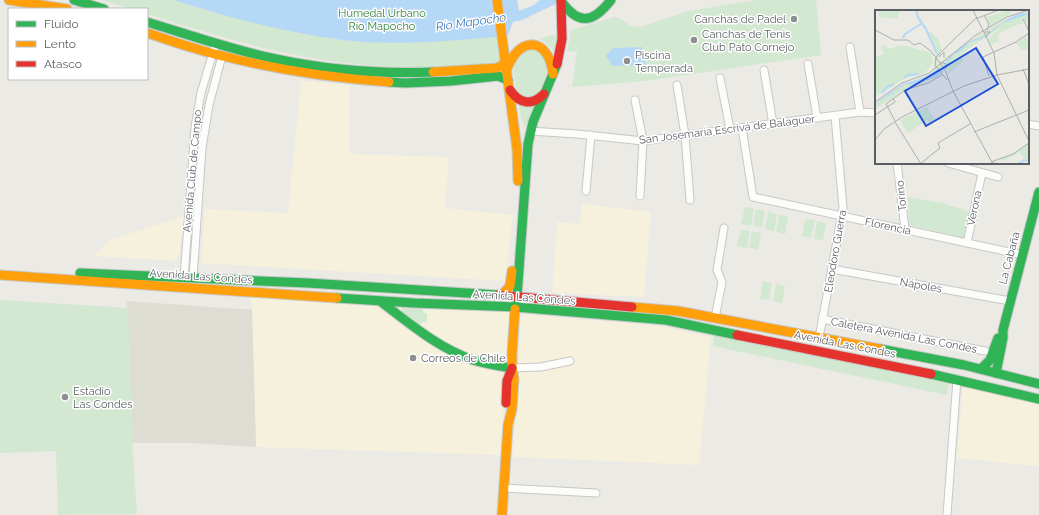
<svg xmlns="http://www.w3.org/2000/svg" width="1039" height="515" viewBox="0 0 1039 515" font-family="Raleway,sans-serif">
  <rect width="100%" height="100%" fill="#ebeae5"/>
  <g fill="#f6f1dd">
    <polygon points="301,81 350,85 350,154 449,157 445,208 513,215 505,281 201,263 205,209 288,213"/>
    <polygon points="582,204 651,212 644,297 552,293 557,222 580,224"/>
    <polygon points="184,216 179,256 177,261 95,256 109,240"/>
    <polygon points="251,297 509,311 501,455 256,447"/>
    <polygon points="521,314 660,326 711,337 699,465 513,457"/>
    <polygon points="963,384 1039,403 1039,466 957,458"/>
  </g>
  <polygon fill="#deddd4" points="127,301 238,309 252,309 256,447 193,443 132,443"/>
  <g fill="#d2e8d0">
    <path d="M102 0H173L202 9 293 32 343 40 417 42 497 37 501 60 498 63C465 66 432 69 398 67 309 64 231 41 147 14V9H130Z"/>
    <polygon points="757,0 816,0 821,55 645,81 572,87 577,51 567,52 571,30 615,17 621,19 631,26 641,27 688,11"/>
    <polygon points="559,34 556,56 552,48 539,38"/>
    <path d="M527 49H532L542 53 548 65 546 75 538 94 529 100 518 94C514 75 508 62 527 49Z"/>
    <polygon points="519,105 535,105 528,126 525,127 521,118"/>
    <polygon points="908,197 942,203 970,212 964,238 909,225"/>
    <polygon points="745,207 754,208 751,226 741,224"/>
    <polygon points="756,209 765,211 762,228 753,226"/>
    <polygon points="768,212 777,214 774,231 765,229"/>
    <polygon points="779,215 788,216 785,234 776,232"/>
    <polygon points="805,219 815,220 811,238 802,236"/>
    <polygon points="817,221 826,223 823,240 814,239"/>
    <polygon points="741,229 750,231 747,248 737,246"/>
    <polygon points="752,231 761,233 758,250 749,248"/>
    <polygon points="763,281 772,283 769,300 760,299"/>
    <polygon points="776,284 785,286 782,303 773,301"/>
    <polygon points="0,300 128,308 133,456 137,514 58,515 56,451 0,453"/>
    <polygon points="402,308 423,309 423,313 427,314 427,322 422,322 422,324 416,323 401,311"/>
    <polygon points="714,336 949,381 947,395 713,346"/>
  </g>
  <g fill="#b6d8f7">
    <path d="M173 0H517L519 11 534 5 540 0H564L522 20 513 22 508 35 497 37C446 41 393 46 342 40 285 33 228 17 173 0Z"/>
    <polygon points="642,47 646,65 613,66 606,56 613,48"/>
  </g>
  <g fill="none" stroke-linecap="round" stroke-linejoin="round">
    <defs>
      <g id="street">
        <polyline points="850,47 860,112"/>
        <polyline points="808,64 817,118"/>
        <polyline points="764,70 773,124"/>
        <polyline points="720,78 730,129"/>
        <polyline points="677,85 685,135 690,200"/>
        <polyline points="635,100 643,141 640,196"/>
        <polyline points="1028,124 1039,126"/>
        <polyline points="742,128 753,197 1023,255"/>
        <polyline points="530,131 577,134 643,141 860,112 876,113"/>
        <polyline points="897,163 905,229"/>
        <polyline points="948,163 998,177"/>
        <polyline points="586,191 591,135"/>
        <polyline points="967,243 982,173"/>
        <polyline points="832,269 1010,301"/>
        <polyline points="184,278 195,127 201,93 214,49"/>
        <polyline points="193,278 202,148 209,105 222,56"/>
        <polyline points="715,318 722,282 717,270 724,228"/>
        <polyline points="822,319 985,351"/>
        <polyline points="819,338 843,208 835,116"/>
        <polyline points="512,368 541,367 570,361"/>
        <polyline points="504,488 596,493"/>
        <polyline points="947,515 957,379"/>
      </g>
      <g id="fast">
        <polyline points="74,0 104,9"/>
        <path d="M561 1C579 26 593 23 611 0"/>
        <path d="M147 22C190 35 232 50 276 59 327 70 380 74 433 72"/>
        <polyline points="389,82 405,83 451,81 498,76 508,80"/>
        <polyline points="80,273 308,283 498,295"/>
        <polyline points="337,298 414,303 515,307 666,320 737,335"/>
        <path d="M380 301C409 323 438 348 473 360 486 364 499 366 512 368"/>
        <polyline points="515,309 517,297 528,144 533,122 557,64"/>
        <polyline points="880,349 964,365 1039,384"/>
        <polyline points="981,369 990,360 998,338"/>
        <polyline points="996,373 1003,338 1003,330 1039,192"/>
        <polyline points="931,374 1039,399"/>
      </g>
      <g id="slow">
        <polyline points="9,0 67,9"/>
        <polyline points="497,0 517,149 518,181"/>
        <path d="M147 33C172 41 197 50 223 56 278 70 332 78 389 82"/>
        <path d="M507 69C520 34 549 38 553 74"/>
        <polyline points="433,72 497,68 503,65 505,61"/>
        <polyline points="0,275 337,298"/>
        <polyline points="502,295 510,286 512,271"/>
        <polyline points="632,307 678,311 880,349"/>
        <polyline points="502,515 508,425 512,409 514,379 512,368 512,354 515,309"/>
      </g>
      <g id="jam">
        <polyline points="557,64 562,39 561,0"/>
        <path d="M510 90C519 104 532 106 544 94"/>
        <polyline points="498,295 632,307"/>
        <polyline points="737,335 931,374"/>
        <polyline points="506,403 507,381 512,368"/>
      </g>
    </defs>
    <use href="#street" stroke="#c7c7c5" stroke-width="9"/>
    <use href="#fast" stroke="#c7c8c7" stroke-width="11"/>
    <use href="#slow" stroke="#c7c8c7" stroke-width="11"/>
    <use href="#jam" stroke="#c7c8c7" stroke-width="11"/>
    <use href="#street" stroke="#fcfcfb" stroke-width="7"/>
    <use href="#fast" stroke="#30b455" stroke-width="9"/>
    <use href="#slow" stroke="#ff9f0a" stroke-width="9"/>
    <use href="#jam" stroke="#e5322d" stroke-width="9"/>
  </g>
  <g fill="#8d8f90" stroke="#fff" stroke-width="1.5">
    <circle cx="794" cy="19" r="4"/>
    <circle cx="694" cy="40" r="4"/>
    <circle cx="627" cy="61" r="4"/>
    <circle cx="413" cy="358" r="4"/>
    <circle cx="65" cy="397" r="4"/>
  </g>
  <g text-anchor="middle" stroke-width="3" stroke-linejoin="round" paint-order="stroke">
    <g font-size="11" fill="#31833a" stroke="#fff">
      <text x="382" y="17">Humedal Urbano<tspan x="382" dy="13">Río Mapocho</tspan></text>
    </g>
    <g font-size="11" fill="#5a5e63" stroke="#fff" text-anchor="start">
      <text x="786" y="23" text-anchor="end">Canchas de Padel</text>
      <text x="702" y="38">Canchas de Tenis<tspan x="702" dy="13">Club Pato Cornejo</tspan></text>
      <text x="635" y="59">Piscina<tspan x="635" dy="13">Temperada</tspan></text>
      <text x="421" y="362">Correos de Chile</text>
      <text x="73" y="395">Estadio<tspan x="73" dy="13">Las Condes</tspan></text>
    </g>
    <g font-size="11" fill="#5a5e63" stroke="#fff">
      <text transform="translate(727 129) rotate(-7)" y="4">San Josemaría Escrivá de Balaguer</text>
      <text transform="translate(192 171) rotate(-85)" y="4">Avenida Club de Campo</text>
      <text transform="translate(901 196) rotate(-96)" y="4">Torino</text>
      <text transform="translate(974 208) rotate(-78)" y="4">Verona</text>
      <text transform="translate(888 226) rotate(12)" y="4">Florencia</text>
      <text transform="translate(835 251) rotate(-80)" y="4">Eleodoro Guerra</text>
      <text transform="translate(1009 258) rotate(-75)" y="4">La Cabaña</text>
      <text transform="translate(201 276) rotate(4)" y="4">Avenida Las Condes</text>
      <text transform="translate(921 285) rotate(10)" y="4">Nápoles</text>
      <text transform="translate(524 297) rotate(4)" y="4">Avenida Las Condes</text>
      <text transform="translate(904 335) rotate(11)" y="4">Caletera Avenida Las Condes</text>
      <text transform="translate(845 344) rotate(11)" y="4">Avenida Las Condes</text>
    </g>
    <g font-size="12" font-style="italic" fill="#3e76bc" stroke="#fff">
      <text transform="translate(471 22) rotate(-8)" y="4">Río Mapocho</text>
    </g>
  </g>
  <g transform="translate(875 10)">
    <rect width="154" height="154" fill="#ebeae5"/>
    <path d="M4 0H25L23 9 4 7ZM41 0 53 22H56L63 29 67 40 61 56 85 37 131 9 154 1V10L130 20 122 25 124 31 116 35 113 29 127 17 94 38 66 63 67 65 26 82 0 99V94L23 77 57 63 62 46 50 17 43 9ZM134 0 136 4 115 16 112 7ZM151 26 154 39 148 40 141 33ZM11 35 13 39 27 35 56 43 58 53 51 62 29 69 0 87V47L9 44 6 37ZM86 47 89 51 73 64V57ZM52 97 61 111 55 114 52 110 33 123 25 110ZM154 134V150L149 149 145 142 128 151 125 149 137 145Z" fill="#d2e8d0"/>
    <path d="M147 3 154 4 128 13 109 28 95 32 86 41 79 44 66 63 61 67 40 75 30 74 13 86 4 91 0 97 3 91 28 74 50 67 64 58 66 60 73 49 78 44 89 35 97 30 108 27 134 8Z" fill="#b6d8f7"/>
    <path fill="none" stroke="#b6d8f7" stroke-width="2" d="M41 0 43 8 51 19 62 44M28 28 30 24 46 14M29 68 32 65 44 64M7 83 12 77 19 74M143 154 149 150 154 151"/>
    <path fill="none" stroke="#adaead" stroke-width="1" d="M98 0 119 43 122 65M109 5 114 14 112 20M148 9 154 21M0 20 19 30H33L39 35 45 33 56 41 70 60 78 81 118 154M109 22H115L111 27M141 32 154 23M64 47 69 42V48M65 52 71 54 72 58H69M148 59 154 74M122 65 154 131M114 66 108 47 141 32M72 70 60 55 61 47 100 9 124 0M0 92 27 73 54 63 101 25 132 7 154 0M0 105 20 92 18 88M20 111 11 94 30 80 53 73 67 65M20 112 46 154M99 122 154 100M0 130 9 119 27 107 89 76 122 65 154 59M116 152 138 144 154 133M116 153 131 154M45 154 65 138 63 133 95 114"/>
    <path fill="#1d4ed8" fill-opacity="0.15" stroke="#1d4ed8" stroke-width="2" d="M101 38 123 74 51 116 30 81Z"/>
    <rect width="154" height="154" fill="none" stroke="#5a5e63" stroke-width="2"/>
  </g>
  <rect x="8" y="8" width="140" height="72" fill="#ffffff" stroke="#bdbfc1"/>
  <rect x="16" y="21" width="20" height="6" fill="#30b455" stroke="#bdbfc1"/>
  <text x="44" y="28" font-size="12" fill="#5a5e63">Fluido</text>
  <rect x="16" y="41" width="20" height="6" fill="#ff9f0a" stroke="#bdbfc1"/>
  <text x="44" y="48" font-size="12" fill="#5a5e63">Lento</text>
  <rect x="16" y="61" width="20" height="6" fill="#e5322d" stroke="#bdbfc1"/>
  <text x="44" y="68" font-size="12" fill="#5a5e63">Atasco</text>
</svg>
